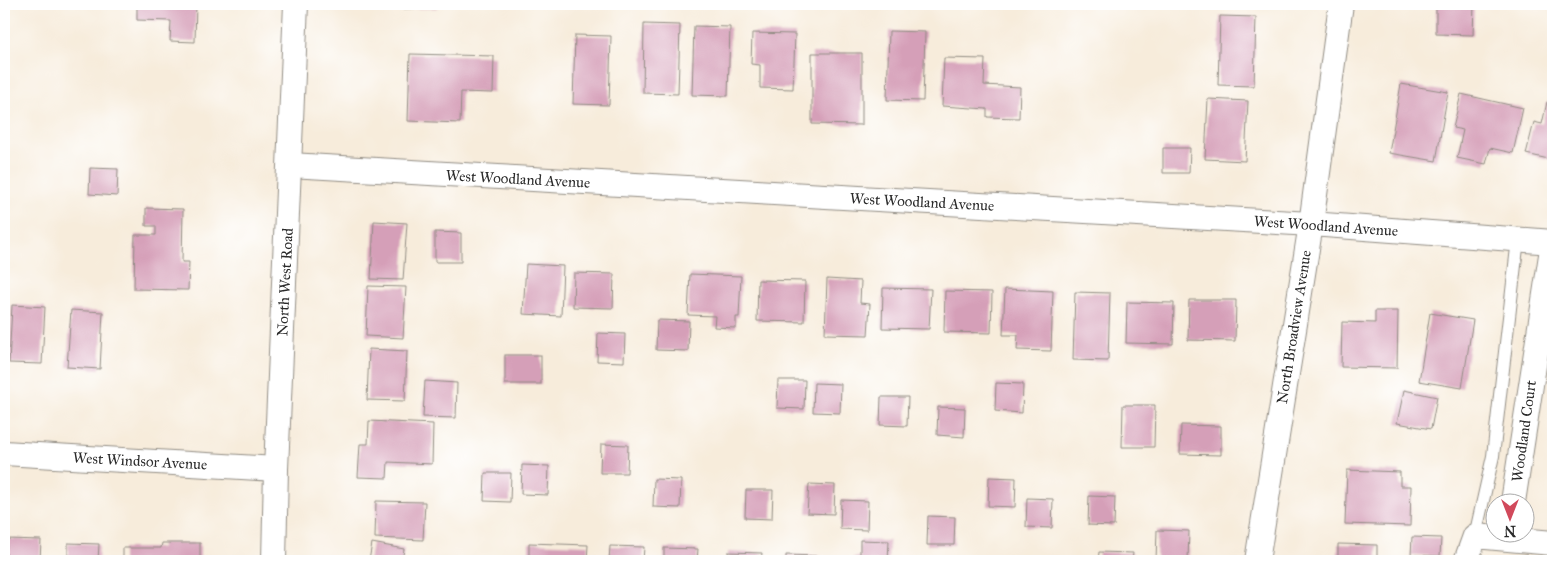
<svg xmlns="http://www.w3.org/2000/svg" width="1557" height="565" viewBox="0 0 1557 565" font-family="'IM FELL Great Primer',serif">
  <rect width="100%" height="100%" fill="#fff"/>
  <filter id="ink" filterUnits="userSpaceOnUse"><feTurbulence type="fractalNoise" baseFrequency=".02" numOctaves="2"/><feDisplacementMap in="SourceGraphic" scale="10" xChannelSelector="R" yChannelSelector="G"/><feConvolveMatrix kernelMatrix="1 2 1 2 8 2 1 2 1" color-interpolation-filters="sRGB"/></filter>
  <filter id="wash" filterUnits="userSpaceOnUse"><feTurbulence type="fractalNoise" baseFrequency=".0096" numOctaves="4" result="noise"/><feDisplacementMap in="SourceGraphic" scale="20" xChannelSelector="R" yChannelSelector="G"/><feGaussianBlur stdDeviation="1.12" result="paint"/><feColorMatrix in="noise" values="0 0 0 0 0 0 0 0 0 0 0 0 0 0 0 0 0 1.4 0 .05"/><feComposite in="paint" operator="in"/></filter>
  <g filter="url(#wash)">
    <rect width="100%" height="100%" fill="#f7ecdb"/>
    <g id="blocks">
      <g fill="#d59fb8">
        <polygon points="137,4 196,4 195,42 170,41 171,21 137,20"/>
        <polygon points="402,4 436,4 437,8 402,9"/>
        <rect x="775" y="4" width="31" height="5"/>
        <polygon points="1436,4 1474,4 1473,35 1436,34"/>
        <polygon points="1220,16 1256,17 1254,86 1218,85"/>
        <polygon points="644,24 680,25 678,94 643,93"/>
        <polygon points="694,26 730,27 728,96 692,95"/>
        <polygon points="889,31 925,32 923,101 887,100"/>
        <polygon points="752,33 795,34 793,89 760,88 760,65 751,64"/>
        <polygon points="575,35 611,36 609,105 573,104"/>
        <polygon points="812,53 862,53 862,125 812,124"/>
        <polygon points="410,54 494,56 493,93 461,92 460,123 408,121"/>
        <polygon points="944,58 985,59 984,85 1020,87 1019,118 987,117 987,109 942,106"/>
        <polygon points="1401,84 1448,92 1436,161 1389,153"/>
        <polygon points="1461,94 1523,108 1513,153 1490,148 1486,164 1457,158 1463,130 1453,128"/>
        <polygon points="1208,99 1248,101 1245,161 1205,159"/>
        <polygon points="1547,102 1553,103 1553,160 1526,154 1534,122 1542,124"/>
        <polygon points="1163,148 1190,148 1189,173 1163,173"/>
        <polygon points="90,168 118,169 117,196 89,194"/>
        <polygon points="146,208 183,209 182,262 189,262 188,290 134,289 135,235 156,235 156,226 146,226"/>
        <polygon points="374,221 407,223 403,280 371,279"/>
        <polygon points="435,232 461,233 461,262 435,262"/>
        <polygon points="526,264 563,266 561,316 523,314"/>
        <polygon points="574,273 614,274 613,308 573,307"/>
        <polygon points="690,274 741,276 739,317 736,317 736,328 714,327 715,316 688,315"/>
        <polygon points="827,279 861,281 860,303 870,304 868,335 825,334"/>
        <polygon points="758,280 805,281 804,322 757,321"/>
        <polygon points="368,286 406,287 403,338 366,336"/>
        <polygon points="883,288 931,289 929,329 882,328"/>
        <polygon points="1005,289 1053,291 1051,351 1017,350 1018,335 1003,335"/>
        <polygon points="945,291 992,292 991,333 944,332"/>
        <polygon points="1075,292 1110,293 1108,361 1073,360"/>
        <polygon points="1189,300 1236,300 1235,341 1188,340"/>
        <polygon points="1127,302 1174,303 1173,344 1126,343"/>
        <polygon points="12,305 45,307 42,364 9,363"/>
        <polygon points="71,310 103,312 100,369 67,367"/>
        <polygon points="1375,311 1398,311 1397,368 1341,367 1342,322 1375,323"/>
        <polygon points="1430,313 1473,320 1462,388 1419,381"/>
        <polygon points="657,320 689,321 688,351 656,350"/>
        <polygon points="598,333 625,334 624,362 597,361"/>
        <polygon points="369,349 407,351 405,401 367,400"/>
        <rect x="505" y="355" width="36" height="29"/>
        <polygon points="778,380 805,380 804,409 777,408"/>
        <polygon points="425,381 457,383 456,418 423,417"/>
        <polygon points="814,383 841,384 840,413 813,412"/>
        <polygon points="996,383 1023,384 1022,413 995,411"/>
        <polygon points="1404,390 1437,397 1431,429 1397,423"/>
        <polygon points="881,397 908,397 907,426 880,425"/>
        <polygon points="1123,405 1155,405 1154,447 1122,447"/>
        <polygon points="938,407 965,408 964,437 937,435"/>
        <polygon points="369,421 433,424 432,464 388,462 387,478 358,477 360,444 368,444"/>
        <polygon points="1181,425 1221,426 1221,455 1180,454"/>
        <polygon points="601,444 628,445 627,473 600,473"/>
        <polygon points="522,465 549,466 548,495 521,494"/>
        <polygon points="1347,470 1400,472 1400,486 1411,486 1410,526 1345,524"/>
        <polygon points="485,473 511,473 510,502 484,501"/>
        <polygon points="989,477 1016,478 1015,507 988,506"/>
        <polygon points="654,479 681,480 680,508 653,507"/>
        <polygon points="809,484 835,485 834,514 807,513"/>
        <polygon points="746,490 773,490 772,519 745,518"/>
        <polygon points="1089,496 1115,497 1114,526 1088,525"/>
        <polygon points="1027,498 1053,499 1052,528 1026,527"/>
        <polygon points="841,500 868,501 867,530 840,529"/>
        <polygon points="376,501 425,502 423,540 375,538"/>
        <polygon points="928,516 955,517 954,545 927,545"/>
        <polygon points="1157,530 1189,531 1188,561 1156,561"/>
        <polygon points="1412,537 1441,538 1440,556 1411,555"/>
        <polygon points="7,539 41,540 40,561 6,561"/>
        <polygon points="860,540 889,541 888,561 853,561 853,557 860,557"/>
        <polygon points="68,543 99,544 98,561 68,561"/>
        <polygon points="162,543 200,543 200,561 123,561 123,548 161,548"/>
        <polygon points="372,543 404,549 402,561 369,561"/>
        <polygon points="529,543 588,545 587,561 529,561"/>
        <polygon points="1338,544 1377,545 1377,561 1338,561"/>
        <polygon points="610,546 644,547 643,561 609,561"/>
        <polygon points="664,548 698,549 697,561 664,561"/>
        <polygon points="728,552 762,553 761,561 728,561"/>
        <polygon points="1099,552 1133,553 1132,561 1098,561"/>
        <polygon points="786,555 820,556 820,561 786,561"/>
      </g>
    </g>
  </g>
  <g filter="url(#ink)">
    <use href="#blocks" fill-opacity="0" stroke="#918c83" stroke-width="1"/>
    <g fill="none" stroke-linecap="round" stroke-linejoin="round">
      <defs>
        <polyline id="service" points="1475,536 1493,456 1518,239"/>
        <g id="minor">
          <polyline points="290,165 1311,224 1553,242"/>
          <polyline points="4,453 276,469"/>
          <polyline points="1513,502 1553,242"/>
          <polyline points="274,561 276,469 296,4"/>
          <polyline points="1257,561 1311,224 1341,4"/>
          <polyline points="1466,561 1475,536 1553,543"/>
        </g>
      </defs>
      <use href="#service" stroke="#918c83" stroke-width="14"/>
      <use href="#minor" stroke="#918c83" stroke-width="26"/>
      <use href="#service" stroke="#fff" stroke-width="12"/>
      <use href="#minor" stroke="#fff" stroke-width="24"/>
    </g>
  </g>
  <g text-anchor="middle" stroke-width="4.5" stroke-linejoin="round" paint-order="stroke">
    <g font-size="15" fill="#2b2b2b" stroke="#fff">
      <text transform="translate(518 179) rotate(3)" y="5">West Woodland Avenue</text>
      <text transform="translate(922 202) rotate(3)" y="5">West Woodland Avenue</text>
      <text transform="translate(1326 226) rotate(4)" y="5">West Woodland Avenue</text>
      <text transform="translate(285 282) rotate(-87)" y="5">North West Road</text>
      <text transform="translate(1294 327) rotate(-81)" y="5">North Broadview Avenue</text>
      <text transform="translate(1524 431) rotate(-82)" y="5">Woodland Court</text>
      <text transform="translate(140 461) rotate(3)" y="5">West Windsor Avenue</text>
    </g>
  </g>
  <rect width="1557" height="565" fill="none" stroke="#fff" stroke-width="20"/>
  <g transform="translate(1510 518) rotate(180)"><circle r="24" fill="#ffffff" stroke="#aaaaaa"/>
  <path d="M0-4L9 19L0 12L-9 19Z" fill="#d1495b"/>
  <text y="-8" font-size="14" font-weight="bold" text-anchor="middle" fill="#2b2b2b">N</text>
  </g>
</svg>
